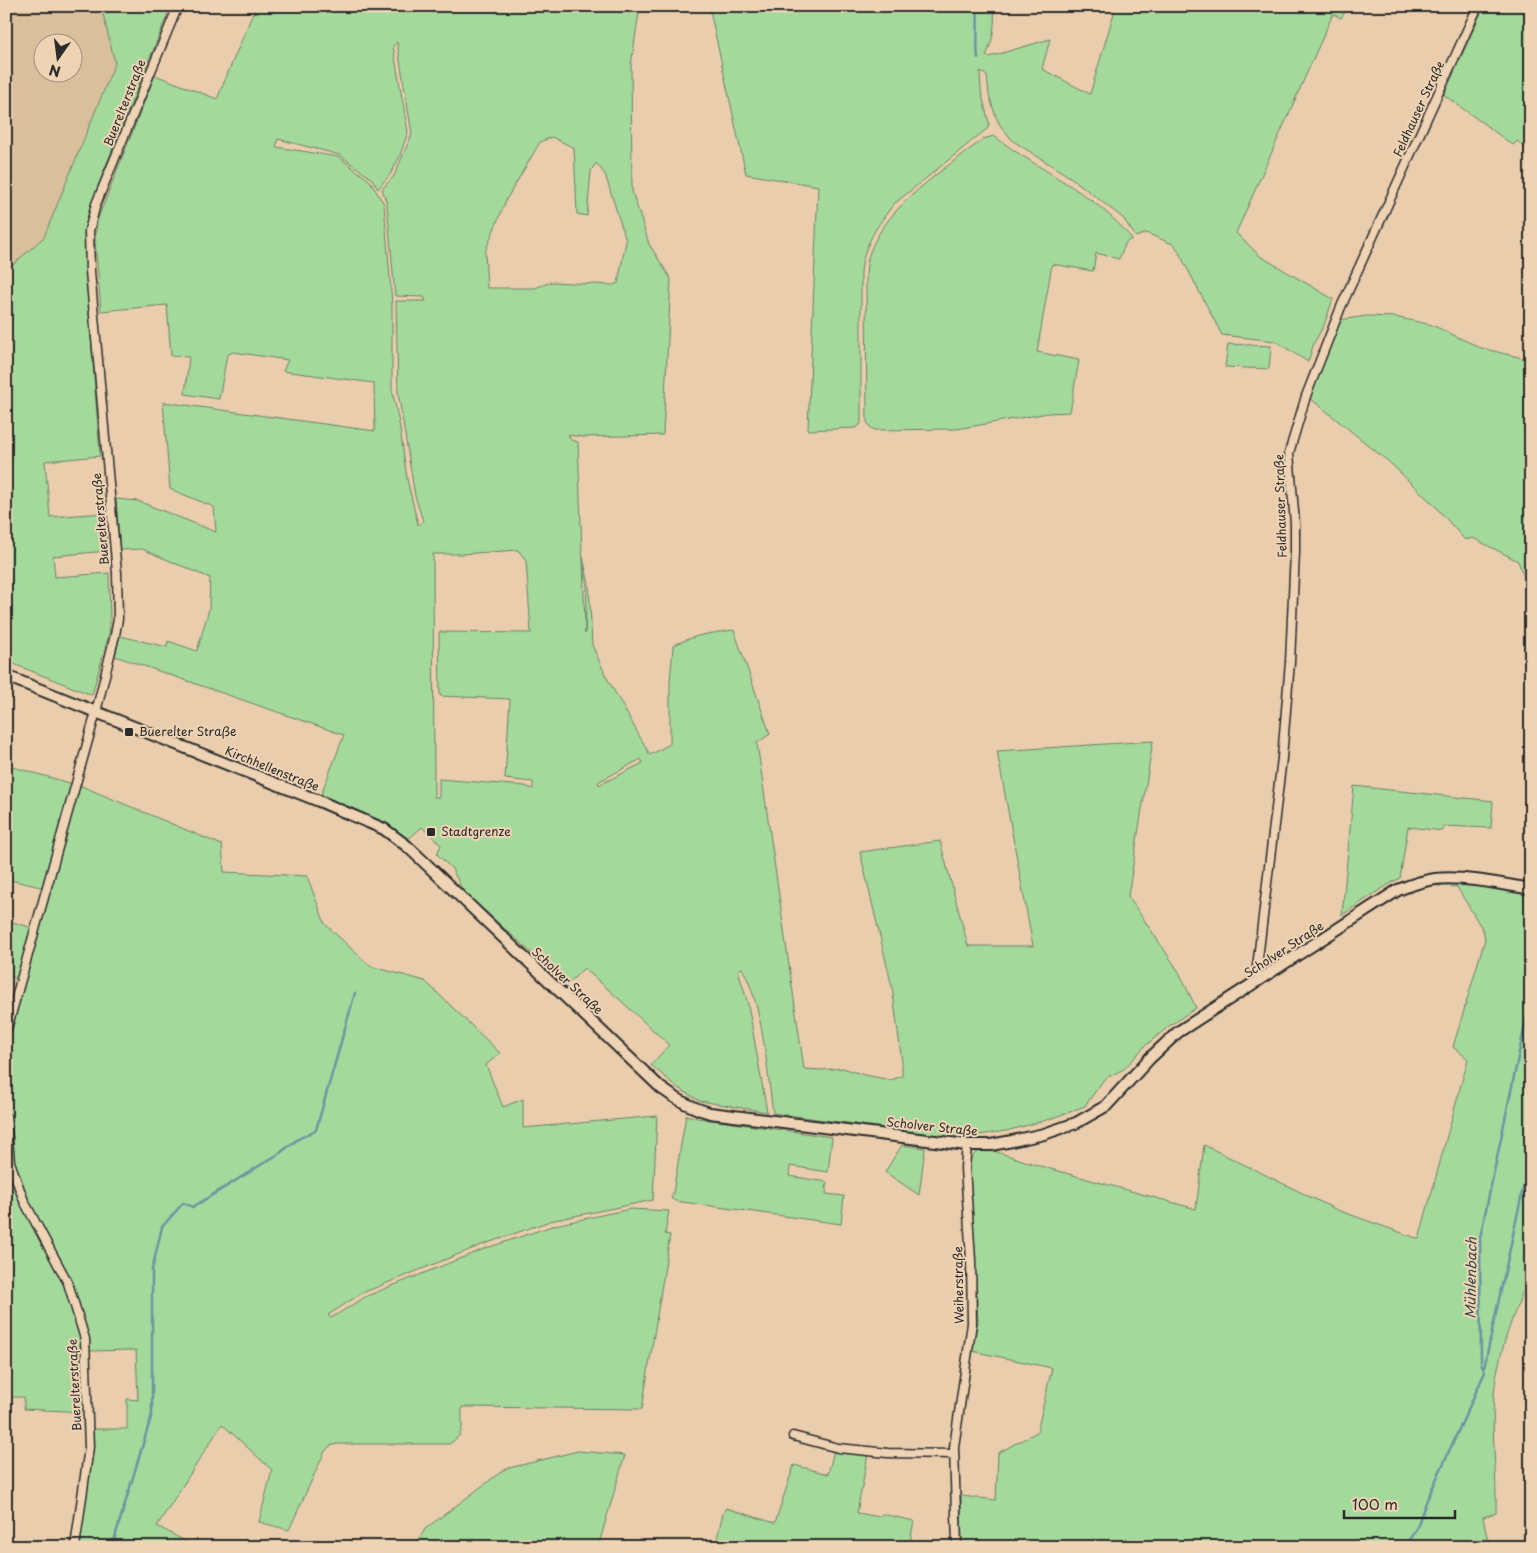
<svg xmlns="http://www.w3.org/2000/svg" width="1537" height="1553" viewBox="0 0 1537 1553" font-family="'Playpen Sans',sans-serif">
  <rect width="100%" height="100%" fill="#e9cdac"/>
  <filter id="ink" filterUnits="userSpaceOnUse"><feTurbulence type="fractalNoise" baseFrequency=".02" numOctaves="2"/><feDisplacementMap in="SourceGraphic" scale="10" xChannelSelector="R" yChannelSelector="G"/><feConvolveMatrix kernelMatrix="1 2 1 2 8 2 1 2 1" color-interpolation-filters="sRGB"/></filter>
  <g filter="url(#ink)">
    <path fill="#dabf9d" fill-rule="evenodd" d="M6 6H101L115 63 44 237 6 271ZM42 42H72V72H42Z"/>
    <g fill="#a4d99c" stroke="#688264" fill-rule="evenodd">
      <polygon points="101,6 171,6 104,170 91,206 85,227 84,237 87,282 100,456 45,461 50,517 105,513 107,551 53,556 55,577 109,573 110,623 109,634 92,695 6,661 6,271 44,237 115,63"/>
      <path d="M256 6H640L631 65 632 191 649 244 671 279 663 435 583 437 568 435 571 440 578 442 582 553 589 584 592 645 607 678 650 755 670 744V682L673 646C692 635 712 633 734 630L770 734 757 743 804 1069 822 1070 843 1068 864 1075 891 1080 902 1076V1062L892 987 860 852 940 841 968 946H1033L997 751 1153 741 1128 896 1179 972 1196 1008 1169 1026 1145 1046 1124 1069 1104 1079 1085 1106 1047 1120 1006 1131 958 1138 773 1113C767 1070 763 1005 742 968L738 970 748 1004 767 1112 700 1101 678 1088 651 1065 669 1045 618 998 584 968 567 985 463 891 452 869 437 854 441 845 422 827 406 841 320 797 344 735 115 656 120 636 167 647 168 641 197 651 209 609 210 578 142 549 120 550 116 499 138 501 216 532 214 507 170 489 163 402 375 431 374 383 283 371 288 360 233 352 227 355 219 399 185 394 189 357 171 356 167 305 101 311 95 241 97 221 155 75 217 99ZM397 42 412 134 394 176 382 189 387 204 395 296 424 297 426 301H396L398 392 415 496 423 521 418 525 407 479 400 428 392 389V304L384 204 370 181 339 157 276 147 278 139 340 155 372 179 378 189 391 173 399 158 408 132 393 46ZM552 137 574 148 577 214 587 216 591 171 596 163 605 174 626 241 618 283 613 285 551 282 535 288H487L485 252 506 200 540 142ZM518 550 526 560 531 633 439 632 440 696 510 699 505 779 533 782V789L525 786 439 779V797H434L433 554H462ZM583 558 587 587 585 634V633ZM641 759 643 763 599 785 598 782Z"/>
      <path d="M709 6H994C995 27 994 37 986 56L989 57 1050 39 1042 69 1090 94 1116 6H1349L1341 18 1333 14 1236 233 1260 256 1333 299 1324 325 1314 343 1308 362 1275 341 1222 335 1175 245 1146 233 1136 237 1123 218 1087 190 1073 179 1013 141 1009 136 1000 125 996 117 989 95 987 76 980 71 981 91 989 123 988 128 894 204C878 224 863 246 861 272V424L856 428 808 430 818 186 746 174Z"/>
      <polygon points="1484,6 1531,6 1531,152 1517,141 1513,145 1444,95"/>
      <path d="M994 136C1039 171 1096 193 1132 239L1126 242 1119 259 1096 253 1093 271 1052 264 1037 352 1079 360 1070 412 1048 413 957 429 875 430 871 428 867 422 866 286C866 275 866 263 870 252 887 205 945 169 983 139Z"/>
      <polygon points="1367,316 1395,317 1432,325 1481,348 1531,360 1531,597 1518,561 1473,538 1465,540 1435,506 1389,462 1310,398 1323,360 1339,320"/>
      <polygon points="1228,344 1271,346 1269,369 1225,367"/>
      <polygon points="6,765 73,784 45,888 6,879"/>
      <path d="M79 785 222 845 224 872 307 876 325 924 370 966 425 981 500 1053 486 1065 503 1107 523 1099V1128L657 1116 653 1200 550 1221 479 1246 362 1293 328 1315 331 1318 367 1296 484 1249 555 1225 630 1209 669 1211 665 1234 670 1235 642 1409 462 1407C461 1425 467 1433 449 1444H337L330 1446 325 1451 289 1530 259 1522 272 1470 222 1424 157 1526 196 1547H79L92 1429H127V1399L138 1400 136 1350 90 1351 89 1337 69 1280 26 1199 13 1161 6 1091 7 1041Z"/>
      <polygon points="1354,786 1493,801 1491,828 1443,826 1443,831 1408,827 1400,878 1383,888 1342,915"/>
      <path d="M1441 883C1472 884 1501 888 1531 894V1273C1515 1308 1497 1356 1494 1394 1491 1434 1497 1474 1496 1513L1483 1517 1489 1547H962L961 1496 996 1500 998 1453 1037 1432 1052 1368 972 1351 978 1321 969 1159 977 1152 991 1150 1040 1166 1196 1209 1204 1145 1337 1210 1419 1239 1468 1059 1453 1047 1485 939 1483 930 1457 887 1425 885Z"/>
      <polygon points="6,920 33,928 18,979 6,975"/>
      <polygon points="686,1115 697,1118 832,1137 828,1172 790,1166 789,1176 827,1182 826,1194 844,1196 841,1224 675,1201 671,1198 673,1193"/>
      <polygon points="902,1145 925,1148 919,1195 885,1172"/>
      <polygon points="6,1155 7,1163 21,1203 65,1284 82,1338 86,1412 24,1409 24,1397 6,1397"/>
      <polygon points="834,1450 868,1454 857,1513 880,1517 882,1514 914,1521 909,1547 715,1547 723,1513 726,1508 775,1523 794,1465 828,1474"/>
      <polygon points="578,1451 625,1455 598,1547 414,1547 425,1529 505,1469"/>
    </g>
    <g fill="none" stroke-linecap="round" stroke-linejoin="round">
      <g stroke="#6996a2" stroke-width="2.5">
        <path d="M977 6C979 24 976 41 978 58"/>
        <polyline points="1484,1368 1531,1152"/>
        <polyline points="112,1547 152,1414 152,1270 162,1227 183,1203 193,1207 280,1153 298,1139 316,1130 355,993"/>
        <polyline points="1405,1547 1417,1527 1426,1502 1485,1372 1481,1364 1480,1238 1531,996"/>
      </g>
      <defs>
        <g id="minor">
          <polyline points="1260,981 1257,974 1257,967 1282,758 1290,662 1295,552 1295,523 1289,453 1306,396 1341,307 1478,6"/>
          <polyline points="6,1033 96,712 115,635 118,619 117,573 90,271 89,231 96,204 178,6"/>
          <polyline points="6,1117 10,1162 24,1201 68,1283 85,1339 89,1447 75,1547"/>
          <polyline points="793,1436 838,1448 888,1453 954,1454"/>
          <polyline points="957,1547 954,1447 972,1323 971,1260 965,1168 967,1145"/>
        </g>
        <path id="tertiary" d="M6 676 319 801 384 829 407 846 423 861 661 1088C677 1100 691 1108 710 1113L967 1145H991L1012 1141 1044 1134 1076 1123 1106 1106 1150 1058 1178 1032 1398 890C1410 885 1422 881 1435 879 1465 876 1501 884 1531 889"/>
      </defs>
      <use href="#minor" stroke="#2b2b2b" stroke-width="11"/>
      <use href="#tertiary" stroke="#2b2b2b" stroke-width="14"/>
      <use href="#minor" stroke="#eed3b5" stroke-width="8"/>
      <use href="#tertiary" stroke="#eed3b5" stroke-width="10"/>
    </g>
  </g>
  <g fill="#2b2b2b" stroke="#eed3b5" stroke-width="2">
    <rect x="124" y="727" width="10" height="10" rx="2.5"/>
    <rect x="426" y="827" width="10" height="10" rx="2.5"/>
  </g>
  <g text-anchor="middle" stroke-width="4" stroke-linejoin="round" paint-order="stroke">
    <g font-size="12" fill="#2b2b2b" stroke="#eed3b5">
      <text transform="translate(125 103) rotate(-68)" y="4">Buerelterstraße</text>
      <text transform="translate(1419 109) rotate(-65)" y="4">Feldhauser Straße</text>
      <text transform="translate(1281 506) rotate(-92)" y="4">Feldhauser Straße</text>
      <text transform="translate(101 519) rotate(-95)" y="4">Buerelterstraße</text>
      <text transform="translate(272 769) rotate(22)" y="4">Kirchhellenstraße</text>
      <text transform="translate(1284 950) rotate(-33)" y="4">Scholver Straße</text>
      <text transform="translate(567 981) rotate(43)" y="4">Scholver Straße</text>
      <text transform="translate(932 1127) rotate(6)" y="4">Scholver Straße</text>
      <text transform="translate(959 1285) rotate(-91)" y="4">Weiherstraße</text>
      <text transform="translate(75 1385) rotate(-93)" y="4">Buerelterstraße</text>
    </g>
    <g font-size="12" fill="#2b2b2b" stroke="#eed3b5" text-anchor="start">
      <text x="139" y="736">Buerelter Straße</text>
      <text x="441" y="836">Stadtgrenze</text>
    </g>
    <g font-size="14" font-style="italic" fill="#3a4649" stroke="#eed3b5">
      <text transform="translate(1471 1278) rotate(-89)" y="5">Mühlenbach</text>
    </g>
  </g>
  <rect width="1537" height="1553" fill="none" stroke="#eed3b5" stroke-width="25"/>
  <rect x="12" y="12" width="1512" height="1528" fill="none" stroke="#2b2b2b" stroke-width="2" filter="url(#ink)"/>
  <g transform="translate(58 58) rotate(194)"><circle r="24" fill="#eed3b5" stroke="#a0907e"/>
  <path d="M0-4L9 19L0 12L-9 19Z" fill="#2b2b2b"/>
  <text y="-8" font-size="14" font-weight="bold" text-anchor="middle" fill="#2b2b2b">N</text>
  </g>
  <path d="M1344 1510v8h111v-8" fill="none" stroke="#2b2b2b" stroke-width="2.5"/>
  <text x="1352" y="1510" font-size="15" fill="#2b2b2b" stroke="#eed3b5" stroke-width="4" paint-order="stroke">100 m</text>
</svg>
